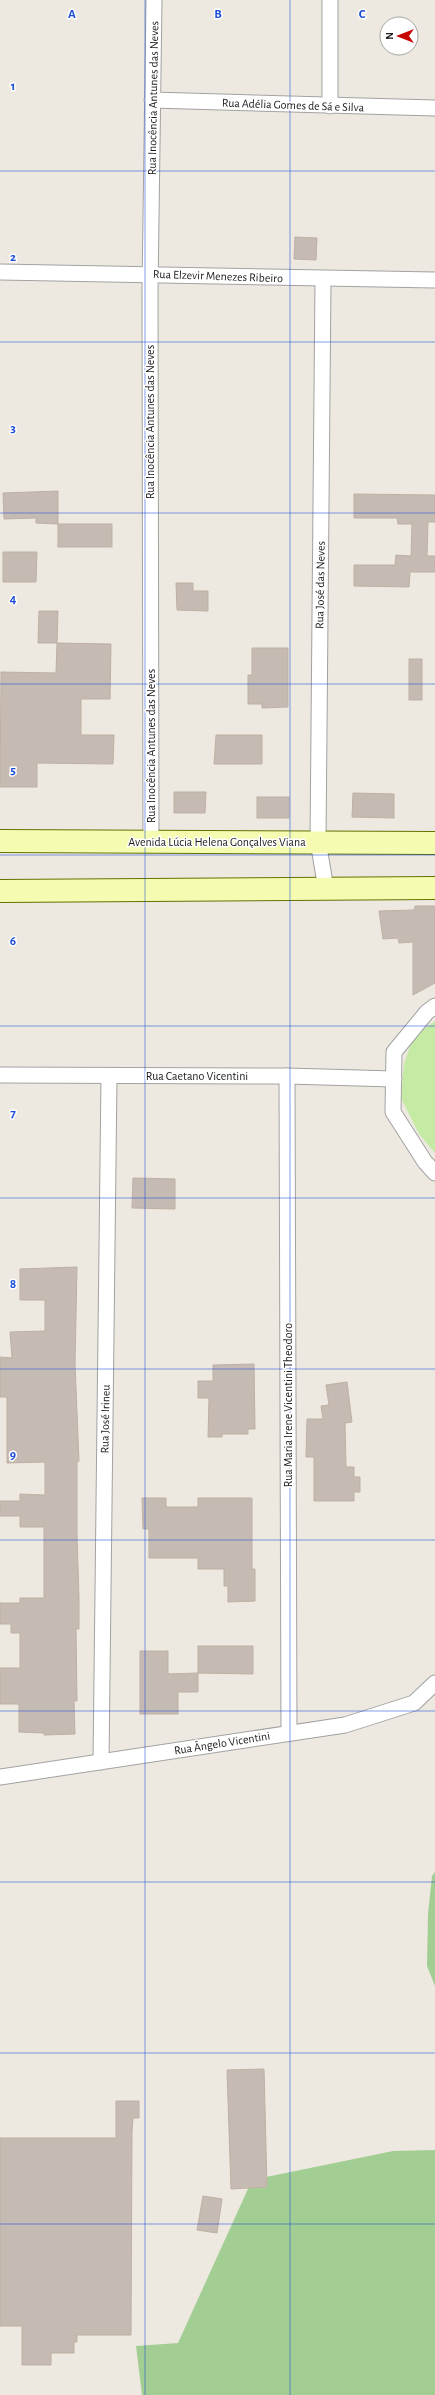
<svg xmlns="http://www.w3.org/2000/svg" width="435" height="2395" viewBox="0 0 435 2395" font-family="'Alegreya Sans',sans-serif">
  <rect width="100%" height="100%" fill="#ede9e0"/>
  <polygon fill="#c4eaa3" points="435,1021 435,1153 419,1134 401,1098 404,1064 413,1037"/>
  <g fill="#a3ce93">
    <polygon points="435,1872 435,1986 427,1966 428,1914 432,1876"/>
    <polygon points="435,2150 435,2395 142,2395 136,2346 178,2343 252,2180 393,2151"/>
  </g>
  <g fill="#c5bbb3" stroke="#bfb0a2">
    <polygon points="295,237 317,238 316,260 294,259"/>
    <polygon points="58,491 58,524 36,523 36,518 4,519 3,493"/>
    <polygon points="354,494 435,495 435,522 428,522 427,556 435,556 435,572 410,572 409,587 354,586 354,565 395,565 396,555 411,556 412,524 398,524 397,518 354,518"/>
    <rect x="58" y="524" width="54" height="23"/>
    <polygon points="3,552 37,552 36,582 3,582"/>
    <polygon points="176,583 193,583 193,591 208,591 208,611 177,610"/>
    <polygon points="39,611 58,611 57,643 38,643"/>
    <polygon points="57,643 111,644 110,699 81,699 81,735 114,735 113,764 37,763 37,787 0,787 1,672 56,673"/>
    <polygon points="252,648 288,648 288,707 262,708 262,704 248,704 248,675 252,675"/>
    <rect x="409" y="659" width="13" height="41"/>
    <polygon points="216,735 262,735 262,764 214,764"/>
    <polygon points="174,792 206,792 205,813 174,813"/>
    <polygon points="353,793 394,794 394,818 352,817"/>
    <rect x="257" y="797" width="32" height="21"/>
    <polygon points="415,906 435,906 435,983 413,995 413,942 399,943 398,938 383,939 379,911 414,910"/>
    <polygon points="133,1178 175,1179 175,1209 132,1208"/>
    <polygon points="77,1267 75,1364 79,1461 77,1462 77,1535 79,1598 79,1629 76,1629 77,1701 74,1701 75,1734 44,1735 44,1733 19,1732 19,1704 0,1704 0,1668 20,1668 20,1633 11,1633 11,1624 0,1624 0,1603 20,1603 20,1598 44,1598 44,1527 20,1527 20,1516 0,1516 0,1501 20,1501 20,1494 45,1495 45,1462 7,1463 7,1397 0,1397 0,1357 12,1358 10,1332 45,1331 45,1300 20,1300 20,1269"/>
    <polygon points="254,1364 255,1429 248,1429 248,1434 222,1434 222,1437 208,1437 209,1398 198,1398 198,1381 213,1381 213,1365"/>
    <polygon points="347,1382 352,1422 345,1423 346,1467 354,1467 354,1477 360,1477 360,1492 354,1492 354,1501 314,1501 314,1457 306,1457 307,1419 323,1419 321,1406 329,1405 326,1385"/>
    <polygon points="142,1498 166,1498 166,1507 198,1507 198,1498 252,1498 252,1569 255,1569 255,1601 228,1602 228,1586 224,1586 224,1569 198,1569 198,1558 149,1558 149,1529 143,1529"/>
    <polygon points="198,1646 253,1646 253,1674 198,1673"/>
    <polygon points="140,1651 168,1651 168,1674 198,1673 198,1692 178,1692 178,1714 140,1714"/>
    <polygon points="264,2069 267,2187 231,2189 227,2070"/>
    <polygon points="116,2101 139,2101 139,2118 133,2118 132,2131 131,2335 77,2335 77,2342 74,2342 74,2353 51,2353 51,2365 22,2365 22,2326 0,2326 0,2138 116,2138"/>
    <polygon points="203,2196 222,2199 217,2233 197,2230"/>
  </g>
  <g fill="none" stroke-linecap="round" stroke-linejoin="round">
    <defs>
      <g id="street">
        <polyline points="330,0 330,106"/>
        <polyline points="152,100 435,108"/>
        <polyline points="0,272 435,280"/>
        <polyline points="323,280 318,841 326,889"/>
        <polyline points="151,843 150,290 154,0"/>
        <polyline points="435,1006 427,1012 394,1052 393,1112 425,1162 435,1173"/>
        <polyline points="0,1075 287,1076 394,1079"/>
        <polyline points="287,1076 289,1733"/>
        <polyline points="101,1762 109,1076"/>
        <polyline points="0,1777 345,1725 414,1703 435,1683"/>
      </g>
      <g id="secondary">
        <polyline points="0,841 435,843"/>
        <polyline points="0,891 435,888"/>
      </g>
    </defs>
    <use href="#street" stroke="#a2a2a2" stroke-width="17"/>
    <use href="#secondary" stroke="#637301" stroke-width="24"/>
    <use href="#street" stroke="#fff" stroke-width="15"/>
    <use href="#secondary" stroke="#f5fbb0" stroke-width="22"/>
  </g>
  <path fill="none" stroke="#1d4ed8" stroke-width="1" stroke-opacity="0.55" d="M145 0V2395M290 0V2395M0 171H435M0 342H435M0 513H435M0 684H435M0 855H435M0 1026H435M0 1198H435M0 1369H435M0 1540H435M0 1711H435M0 1882H435M0 2053H435M0 2224H435"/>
  <g text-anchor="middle" stroke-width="3" stroke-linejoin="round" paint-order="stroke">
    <g font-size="12" fill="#1b1b1b" stroke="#fff">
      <text transform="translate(153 98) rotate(-89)" y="4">Rua Inocência Antunes das Neves</text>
      <text transform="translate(293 105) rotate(2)" y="4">Rua Adélia Gomes de Sá e Silva</text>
      <text transform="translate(218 276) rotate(2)" y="4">Rua Elzevir Menezes Ribeiro</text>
      <text transform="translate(150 422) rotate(-90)" y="4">Rua Inocência Antunes das Neves</text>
      <text transform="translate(320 585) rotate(-89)" y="4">Rua José das Neves</text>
      <text transform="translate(151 746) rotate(-90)" y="4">Rua Inocência Antunes das Neves</text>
      <text x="217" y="846">Avenida Lúcia Helena Gonçalves Viana</text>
      <text x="197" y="1080">Rua Caetano Vicentini</text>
      <text transform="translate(288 1405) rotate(-90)" y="4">Rua Maria Irene Vicentini Theodoro</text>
      <text transform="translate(105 1419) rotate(-89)" y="4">Rua José Irineu</text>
      <text transform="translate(222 1743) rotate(-9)" y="4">Rua Ângelo Vicentini</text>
    </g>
  </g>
  <g font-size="13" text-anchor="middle" font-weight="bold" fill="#1d4ed8" stroke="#fff" stroke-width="3" stroke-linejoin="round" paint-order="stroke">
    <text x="72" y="18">A</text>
    <text x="218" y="18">B</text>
    <text x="362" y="18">C</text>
    <text x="13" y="90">1</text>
    <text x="13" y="261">2</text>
    <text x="13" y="432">3</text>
    <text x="13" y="603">4</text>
    <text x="13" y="774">5</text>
    <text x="13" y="945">6</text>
    <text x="13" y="1117">7</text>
    <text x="13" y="1288">8</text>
    <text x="13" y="1459">9</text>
  </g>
  <g transform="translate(399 36) rotate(270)"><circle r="19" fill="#ffffff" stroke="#a4a4a4"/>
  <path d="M0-3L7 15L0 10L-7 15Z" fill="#c60600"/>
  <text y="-6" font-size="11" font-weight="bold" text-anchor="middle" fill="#1b1b1b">N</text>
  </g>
</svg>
